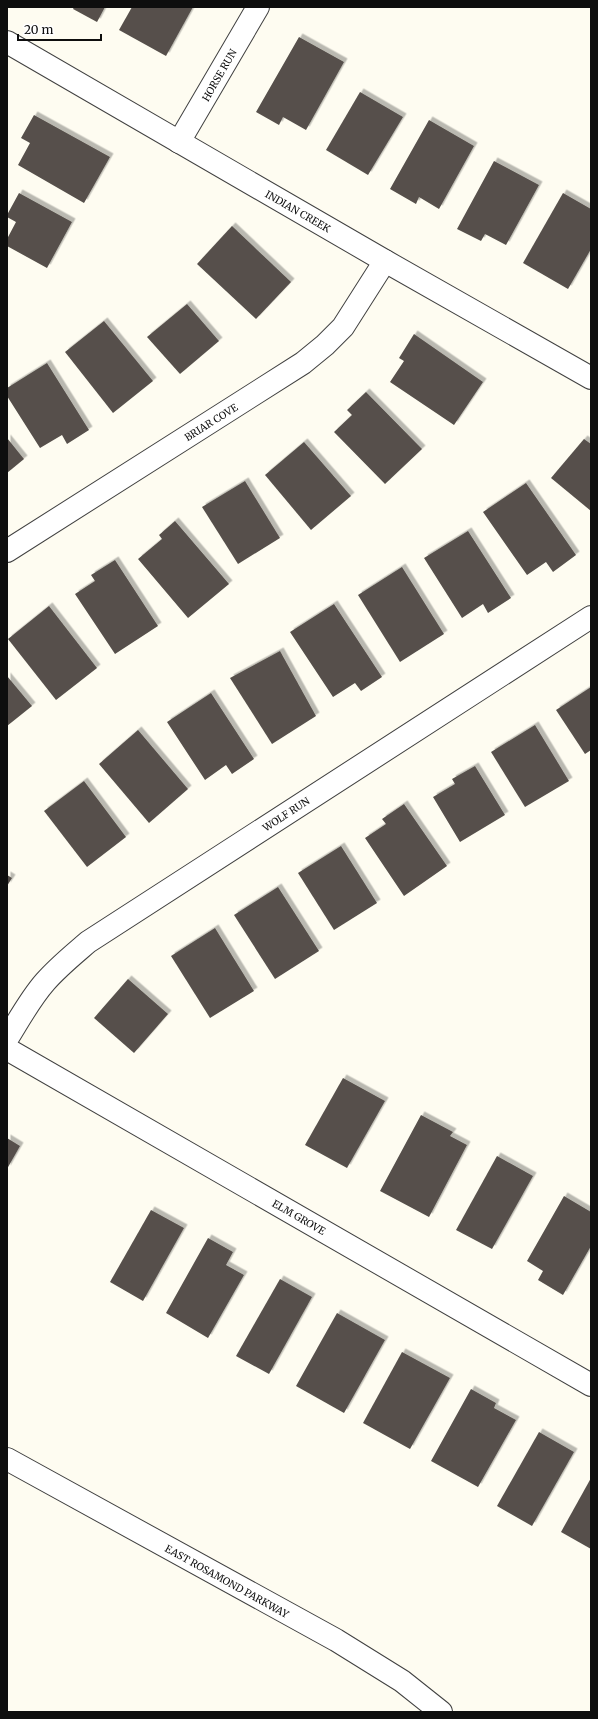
<svg xmlns="http://www.w3.org/2000/svg" width="598" height="1719" viewBox="0 0 598 1719" font-family="Merriweather,serif">
  <defs>
    <filter id="shadow"><feDropShadow dx="3.5" dy="-3.5" stdDeviation="0" flood-color="#0004"/></filter>
  </defs>
  <rect width="100%" height="100%" fill="#fefcf1"/>
  <g fill="#56504b" filter="url(#shadow)">
    <polygon points="74,7 105,7 97,22 73,9"/>
    <polygon points="132,7 193,7 166,56 119,30"/>
    <polygon points="299,37 344,62 306,130 283,117 279,125 256,112"/>
    <polygon points="360,92 403,117 368,175 326,150"/>
    <polygon points="34,115 110,157 84,203 18,165 30,143 21,138"/>
    <polygon points="429,120 474,146 439,209 419,197 416,204 390,189"/>
    <polygon points="494,161 539,185 506,245 485,234 481,241 457,229"/>
    <polygon points="19,193 72,222 47,268 7,246 7,239 16,222 7,217 7,215"/>
    <polygon points="563,193 591,209 591,249 568,289 523,263"/>
    <polygon points="232,226 291,282 256,319 197,264"/>
    <polygon points="187,304 219,341 180,374 147,337"/>
    <polygon points="104,321 153,381 113,413 65,352"/>
    <polygon points="414,334 483,382 454,425 390,382 404,361 399,358"/>
    <polygon points="47,363 89,430 67,444 62,435 40,448 7,396 7,388"/>
    <polygon points="366,392 422,449 385,484 334,432 352,415 347,410"/>
    <polygon points="7,438 24,459 7,473"/>
    <polygon points="584,439 591,444 591,511 551,478"/>
    <polygon points="304,442 351,496 311,530 265,475"/>
    <polygon points="245,481 280,538 238,564 202,507"/>
    <polygon points="526,483 576,555 553,572 546,562 527,575 483,512"/>
    <polygon points="175,521 229,584 188,618 138,559 162,539 159,535"/>
    <polygon points="468,531 511,598 488,613 483,604 462,618 424,558"/>
    <polygon points="115,560 158,626 115,654 75,594 95,581 91,575"/>
    <polygon points="402,567 444,634 400,662 358,595"/>
    <polygon points="334,604 382,677 361,691 355,683 333,697 290,632"/>
    <polygon points="49,606 97,668 56,700 8,639"/>
    <polygon points="280,651 316,716 272,744 230,678"/>
    <polygon points="7,676 32,706 7,726"/>
    <polygon points="591,687 591,750 585,754 556,710"/>
    <polygon points="211,693 254,759 232,774 226,765 205,780 167,722"/>
    <polygon points="535,725 569,781 525,807 491,752"/>
    <polygon points="138,730 188,789 149,823 99,764"/>
    <polygon points="475,766 505,815 460,842 433,797 455,784 452,779"/>
    <polygon points="84,781 126,837 87,867 44,811"/>
    <polygon points="404,804 447,866 404,896 365,838 386,824 382,819"/>
    <polygon points="341,846 377,903 334,930 298,873"/>
    <polygon points="7,875 12,878 7,886"/>
    <polygon points="278,887 319,951 275,979 234,915"/>
    <polygon points="215,928 254,991 210,1018 171,956"/>
    <polygon points="128,979 168,1014 134,1053 94,1018"/>
    <polygon points="343,1078 385,1101 347,1168 305,1145"/>
    <polygon points="421,1115 453,1132 450,1136 467,1145 429,1217 380,1191"/>
    <polygon points="7,1138 20,1146 7,1169"/>
    <polygon points="497,1156 533,1176 492,1249 456,1230"/>
    <polygon points="564,1196 591,1212 591,1246 563,1295 538,1280 543,1271 527,1261"/>
    <polygon points="151,1210 184,1228 143,1301 110,1282"/>
    <polygon points="208,1238 233,1252 226,1265 244,1275 208,1338 166,1313"/>
    <polygon points="280,1279 312,1297 269,1374 236,1356"/>
    <polygon points="337,1313 385,1340 344,1413 296,1386"/>
    <polygon points="402,1352 450,1378 410,1449 363,1423"/>
    <polygon points="471,1389 496,1403 494,1408 516,1420 478,1487 431,1461"/>
    <polygon points="539,1432 574,1452 532,1526 497,1506"/>
    <polygon points="591,1478 591,1549 561,1532"/>
  </g>
  <g fill="none" stroke-linecap="round" stroke-linejoin="round">
    <defs>
      <g id="minor">
        <polyline points="7,42 385,261 591,378"/>
        <polyline points="179,142 258,7"/>
        <polyline points="7,551 303,363 325,345 343,327 385,261"/>
        <path d="M7 1039C19 1020 30 999 45 982 58 967 73 955 88 942L591 617"/>
        <polyline points="7,1049 591,1385"/>
        <polyline points="7,1459 336,1640 402,1681 441,1712"/>
      </g>
    </defs>
    <use href="#minor" stroke="#414141" stroke-width="24"/>
    <use href="#minor" stroke="#fff" stroke-width="22"/>
  </g>
  <g text-anchor="middle" stroke-width="4" stroke-linejoin="round" paint-order="stroke">
    <g font-size="10" fill="#0e0e0e" stroke="#fff">
      <text transform="translate(219 75) rotate(-60)" y="4">HORSE RUN</text>
      <text transform="translate(298 211) rotate(30)" y="4">INDIAN CREEK</text>
      <text transform="translate(211 422) rotate(-32)" y="4">BRIAR COVE</text>
      <text transform="translate(286 814) rotate(-33)" y="4">WOLF RUN</text>
      <text transform="translate(299 1217) rotate(30)" y="4">ELM GROVE</text>
      <text transform="translate(227 1581) rotate(29)" y="4">EAST ROSAMOND PARKWAY</text>
    </g>
  </g>
  <rect width="598" height="1719" fill="none" stroke="#0e0e0e" stroke-width="16"/>
  <path d="M18 34v6h83v-6" fill="none" stroke="#0e0e0e" stroke-width="2"/>
  <text x="24" y="34" font-size="12" fill="#0e0e0e" stroke="#ffffff" stroke-width="3" paint-order="stroke">20 m</text>
</svg>
